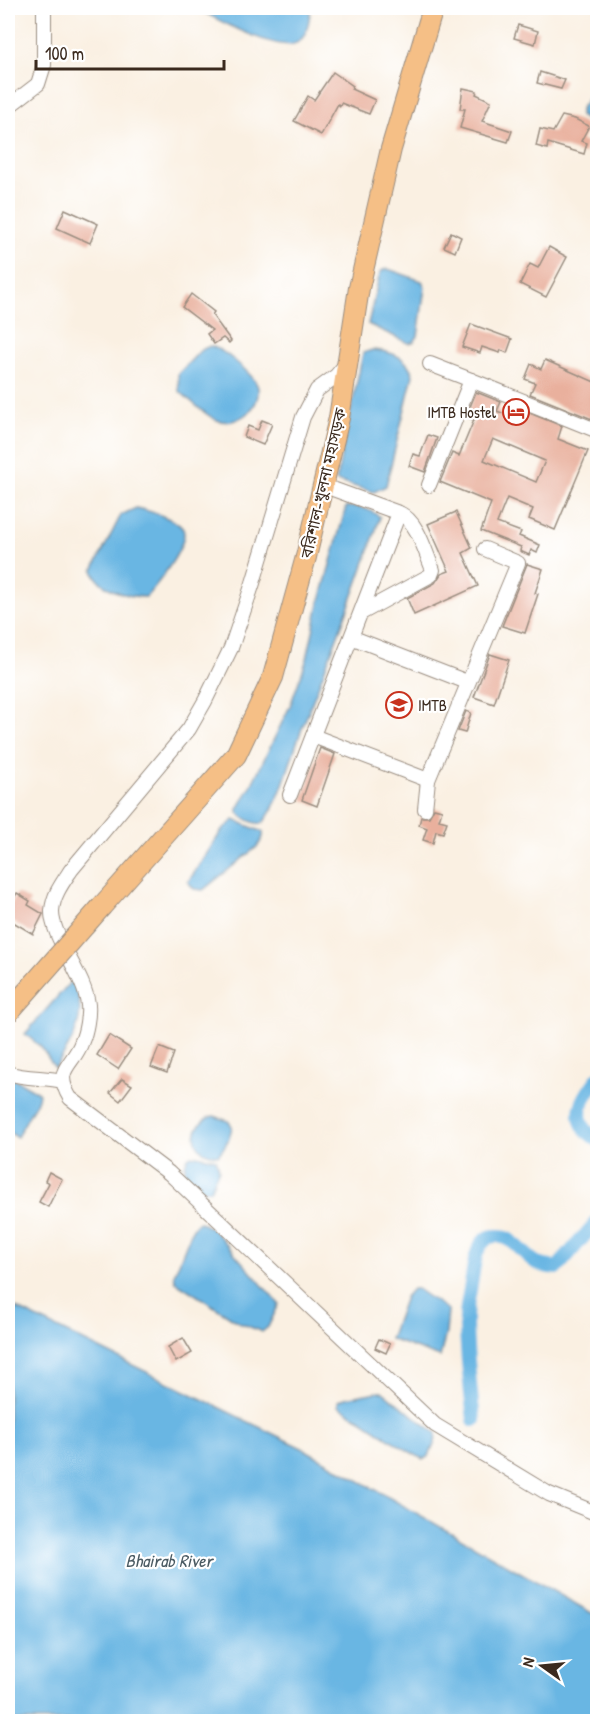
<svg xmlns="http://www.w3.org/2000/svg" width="605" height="1729" viewBox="0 0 605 1729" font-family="'Patrick Hand','Noto Sans Bengali',sans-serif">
  <rect width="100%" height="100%" fill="#fff"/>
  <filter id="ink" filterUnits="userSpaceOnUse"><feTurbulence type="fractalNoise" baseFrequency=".0167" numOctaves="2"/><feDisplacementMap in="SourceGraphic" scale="12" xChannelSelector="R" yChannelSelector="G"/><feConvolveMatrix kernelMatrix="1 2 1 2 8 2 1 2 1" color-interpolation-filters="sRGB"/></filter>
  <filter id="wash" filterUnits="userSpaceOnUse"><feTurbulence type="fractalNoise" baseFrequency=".008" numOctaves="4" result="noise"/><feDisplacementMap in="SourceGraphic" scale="24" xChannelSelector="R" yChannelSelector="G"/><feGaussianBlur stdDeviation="1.35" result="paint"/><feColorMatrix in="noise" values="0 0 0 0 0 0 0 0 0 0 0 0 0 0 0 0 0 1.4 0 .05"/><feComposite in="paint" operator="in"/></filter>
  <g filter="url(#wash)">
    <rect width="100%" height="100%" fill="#faf0e2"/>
    <g fill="#69b6e3" stroke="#527080" stroke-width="1.5">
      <path d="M204 8H311C309 18 308 36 298 42 281 54 222 22 205 13Z"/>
      <polygon points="597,87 597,127 580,116 580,109"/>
      <polygon points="388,269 422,281 425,287 418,336 414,342 408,343 368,324 380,273 383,270"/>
      <path d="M210 346C222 348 256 376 258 388 261 409 236 427 217 420 206 416 189 399 179 391L178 374 201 350Z"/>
      <path d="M372 350C390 351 408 357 413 375L386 486 374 492 336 481 363 353Z"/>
      <path d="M346 507C357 506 371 509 380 517 357 591 327 662 300 734 289 763 282 799 263 823 254 825 245 819 238 813V809L251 786 290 706 307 659 318 608Z"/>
      <path d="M136 508C147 510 177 519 183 529 190 543 156 586 146 597 128 597 99 590 93 570L121 515Z"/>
      <polygon points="234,820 263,832 263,837 258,846 203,890 194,889 188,882 223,829"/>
      <path d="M72 980C90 1014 74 1039 55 1068L41 1047 25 1034Z"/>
      <polygon points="8,1075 39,1093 38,1099 17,1137 8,1132"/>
      <path d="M214 1116 228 1121 232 1126C231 1138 225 1147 218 1155 186 1154 191 1120 214 1116Z"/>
      <path d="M197 1155 216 1159 219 1169 210 1190C191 1191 179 1174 188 1157Z"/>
      <polygon points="200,1222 214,1230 279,1304 268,1327 262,1332 238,1322 176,1282 174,1275 192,1230 196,1224"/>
      <polygon points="412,1289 417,1289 448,1310 446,1333 440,1357 390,1339 405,1297"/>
      <polygon points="8,1304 304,1449 597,1616 597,1721 8,1721"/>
      <path d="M377 1392H383L436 1433 435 1443 428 1457 423 1459C393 1444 368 1422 338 1406V1401L345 1398Z"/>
    </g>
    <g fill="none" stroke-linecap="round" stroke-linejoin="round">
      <g stroke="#69b6e3" stroke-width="14">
        <path d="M598 1078C581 1100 568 1121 598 1140"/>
        <path d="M474 1420C470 1386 466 1353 466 1319 466 1305 470 1292 472 1278 474 1263 477 1234 498 1236 516 1238 525 1258 539 1264 545 1267 552 1267 557 1268L598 1220"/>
      </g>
    </g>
    <g id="blocks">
      <g fill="#e9b09d" fill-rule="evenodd">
        <polygon points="518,25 538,31 535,44 514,38"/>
        <polygon points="333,72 353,86 351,89 375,100 369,114 341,103 340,106 338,104 321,135 294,121 308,96 314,100"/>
        <polygon points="540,72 565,80 561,89 537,83"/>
        <polygon points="463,88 477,91 476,94 491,101 482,121 512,131 508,142 460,128 465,109 460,109"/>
        <polygon points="562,116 575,119 589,126 581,141 587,143 584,154 548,143 547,149 536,146 540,129 553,132"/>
        <polygon points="65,209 98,224 90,243 57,228"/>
        <polygon points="451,232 461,237 455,252 444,247"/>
        <polygon points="549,247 567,257 546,297 520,284 530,264 538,268"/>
        <polygon points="191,294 214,312 212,315 231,341 229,343 223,338 214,344 207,334 212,330 182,307"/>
        <polygon points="471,324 512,339 507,353 501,350 500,353 482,347 480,353 462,347"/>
        <polygon points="545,360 597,383 597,406 592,419 530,394 535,383 525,379 531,364 541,369"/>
        <path d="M476 392 501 402 497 411 519 420 522 410 562 426 558 439 588 451 555 530 529 519 533 509 507 498 497 523 521 532 519 536 540 545 537 553 531 550 529 555 520 551 521 547 481 531 491 503 440 482 452 453 459 456 474 420 466 417ZM493 439 545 461 536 482 484 460Z"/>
        <polygon points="262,420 272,424 263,445 244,437 248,426 258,430"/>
        <polygon points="428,435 437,438 425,472 409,466 413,454 420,456"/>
        <polygon points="456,512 472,548 463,553 478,586 414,615 407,598 435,583 441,574 449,571 428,524"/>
        <polygon points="527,564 543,569 535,593 538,594 525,633 502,626"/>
        <polygon points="490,654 509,660 494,704 474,697"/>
        <polygon points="466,711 471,713 465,733 458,731"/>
        <polygon points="320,748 335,754 317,806 302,800"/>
        <polygon points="434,808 442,810 439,820 447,822 443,833 436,831 433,843 423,840 427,828 419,825 421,817 429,817"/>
        <polygon points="17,893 30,901 28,905 43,914 33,934 8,919 8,909"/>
        <polygon points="109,1035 131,1049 118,1069 97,1055"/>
        <polygon points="159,1047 174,1053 167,1073 151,1067"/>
        <polygon points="122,1079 132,1085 120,1101 110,1093"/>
        <polygon points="49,1172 62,1179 48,1207 39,1202 49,1183 45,1181"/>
        <polygon points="183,1338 192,1353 176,1362 168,1347"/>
        <polygon points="379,1339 390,1344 386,1353 375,1348"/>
      </g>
    </g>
  </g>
  <g filter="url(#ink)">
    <use href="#blocks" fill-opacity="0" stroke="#9a8d80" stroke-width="1.5"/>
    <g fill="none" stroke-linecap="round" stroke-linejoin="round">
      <defs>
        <g id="minor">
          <polyline points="8,107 38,84 44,65 44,8"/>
          <path d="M346 364 336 376 317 390 303 417 253 583 231 648 205 701 189 729 71 870C63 882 53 895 52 911 51 937 85 975 88 1005 89 1015 86 1032 82 1041 74 1066 52 1068 70 1098L169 1173 435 1425 549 1494 598 1514"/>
          <polyline points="430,364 471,380"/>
          <polyline points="429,485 471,380 598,431"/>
          <path d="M361 613 431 575 433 570C425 552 418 521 399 513"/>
          <polyline points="356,639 467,682"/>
          <polyline points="313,736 428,780"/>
          <polyline points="290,795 399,513 330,488"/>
          <polyline points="425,809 428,780 518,563 485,549"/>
          <path d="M8 1073C25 1079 45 1077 63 1081"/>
        </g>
        <polyline id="highway" points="102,906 236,755 273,677 306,557 339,418 359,288 391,149 433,8"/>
      </defs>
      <use href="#minor" stroke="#9a8d80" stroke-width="16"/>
      <use href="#highway" stroke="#9a8d80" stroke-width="22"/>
      <use href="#minor" stroke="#fff" stroke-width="14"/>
      <use href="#highway" stroke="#f5bf86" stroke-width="20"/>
      <defs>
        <polyline id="highway-bridge" points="8,1013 102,906"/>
      </defs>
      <use href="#highway-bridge" stroke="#9a8d80" stroke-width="22" stroke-linecap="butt"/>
      <use href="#highway-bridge" stroke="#f5bf86" stroke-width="20"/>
    </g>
  </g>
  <defs>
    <symbol id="hotel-ring" viewBox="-11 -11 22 22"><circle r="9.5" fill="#fff" stroke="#c8321e" stroke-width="1.5"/><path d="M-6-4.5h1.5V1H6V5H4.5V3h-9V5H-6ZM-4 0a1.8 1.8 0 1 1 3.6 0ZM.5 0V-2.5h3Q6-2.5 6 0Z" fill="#c8321e"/></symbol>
    <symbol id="university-ring" viewBox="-11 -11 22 22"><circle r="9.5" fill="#fff" stroke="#c8321e" stroke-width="1.5"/><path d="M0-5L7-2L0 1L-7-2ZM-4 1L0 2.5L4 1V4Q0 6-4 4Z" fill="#c8321e"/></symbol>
  </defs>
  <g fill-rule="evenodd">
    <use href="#hotel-ring" x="501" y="397" width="30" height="30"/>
    <use href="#university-ring" x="384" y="690" width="30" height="30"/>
  </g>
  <g text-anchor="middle" stroke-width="4.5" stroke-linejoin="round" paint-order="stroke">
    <g font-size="16" fill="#3b2a1e" stroke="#fff" text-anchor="end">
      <text x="496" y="418">IMTB Hostel</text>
      <text x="418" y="711" text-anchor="start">IMTB</text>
    </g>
    <g font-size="16" fill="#3b2a1e" stroke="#fff">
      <text transform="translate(323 483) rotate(-77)" y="6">বরিশাল-খুলনা মহাসড়ক</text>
    </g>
    <g font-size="18" font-style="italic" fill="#4b5b63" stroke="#fff">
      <text x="169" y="1567">Bhairab River</text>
    </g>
  </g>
  <rect width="605" height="1729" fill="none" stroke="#fff" stroke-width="30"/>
  <g transform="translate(542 1666) rotate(285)" stroke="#ffffff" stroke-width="4.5" paint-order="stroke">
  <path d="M0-4.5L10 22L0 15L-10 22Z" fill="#3b2a1e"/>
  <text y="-9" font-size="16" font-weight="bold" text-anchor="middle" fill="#3b2a1e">N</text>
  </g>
  <path d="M36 60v9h188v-9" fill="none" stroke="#3b2a1e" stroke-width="3"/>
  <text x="45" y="60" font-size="18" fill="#3b2a1e" stroke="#ffffff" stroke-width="4.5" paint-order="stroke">100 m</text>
</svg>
